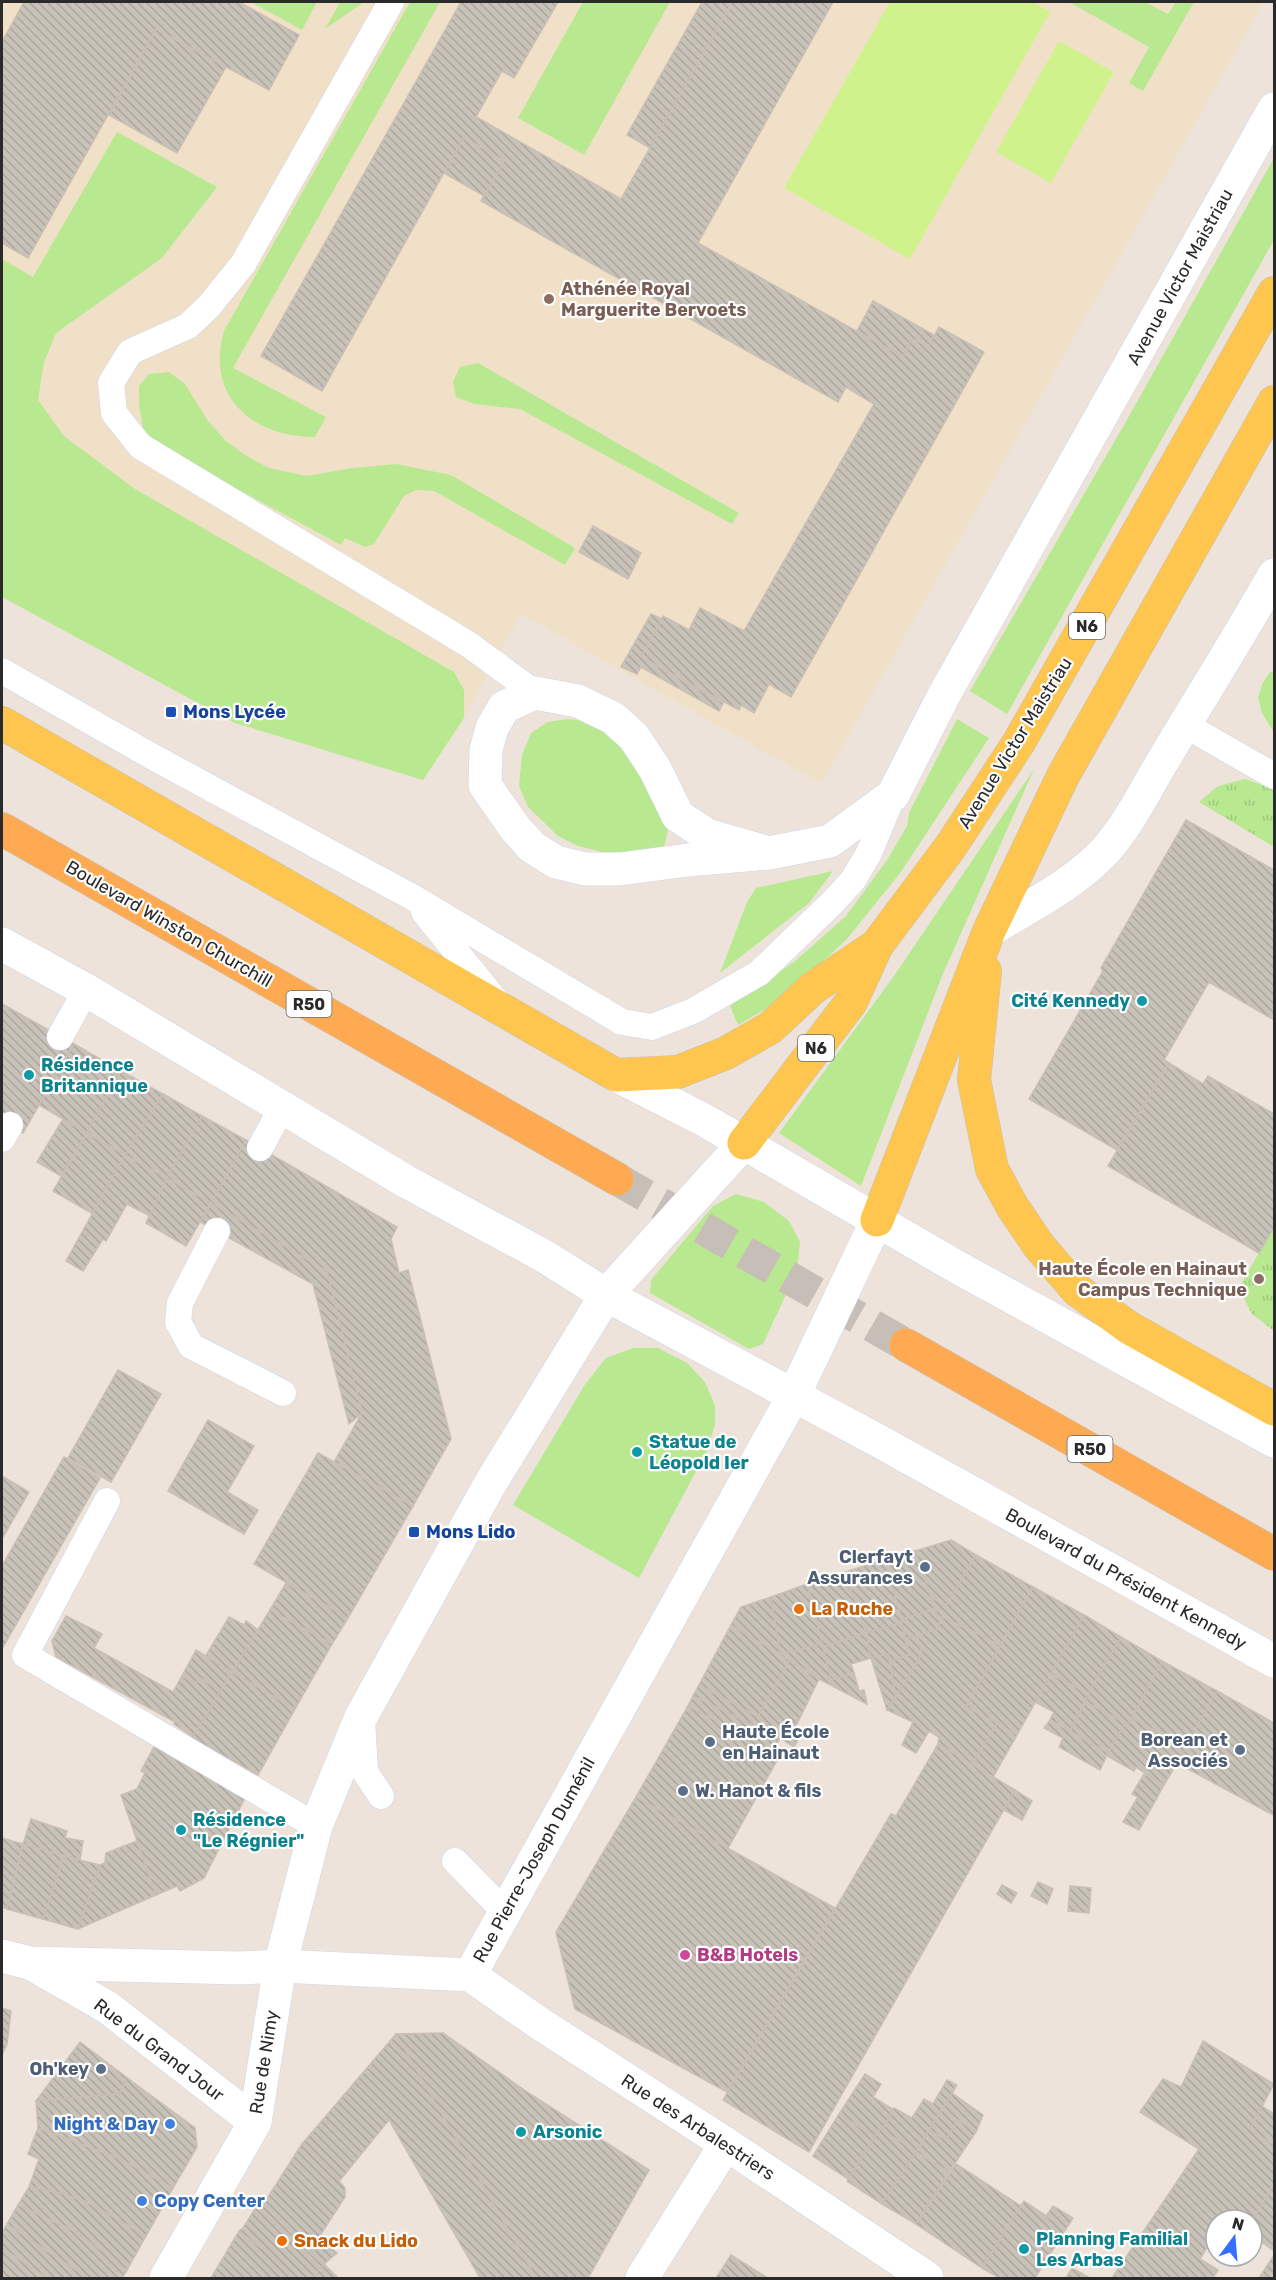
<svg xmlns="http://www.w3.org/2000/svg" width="1276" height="2280" viewBox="0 0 1276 2280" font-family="Rubik,sans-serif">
  <defs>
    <pattern id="park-tufts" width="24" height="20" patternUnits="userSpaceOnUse" patternTransform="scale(1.5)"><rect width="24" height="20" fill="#b8e991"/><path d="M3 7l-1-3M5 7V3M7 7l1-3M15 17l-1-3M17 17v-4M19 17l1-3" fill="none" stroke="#9ec87d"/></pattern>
    <pattern id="building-back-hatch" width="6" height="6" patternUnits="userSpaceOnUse" patternTransform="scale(1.5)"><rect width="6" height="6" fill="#c8c2b9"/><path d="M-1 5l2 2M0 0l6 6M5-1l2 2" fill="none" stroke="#aca79f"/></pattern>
  </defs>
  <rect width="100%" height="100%" fill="#ede3da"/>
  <polygon fill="#f1e0c8" points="2,2 1264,2 821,784 521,614 464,718 423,780 235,723 2,597"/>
  <g fill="#b8e991">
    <polygon points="251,2 317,2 302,30"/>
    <polygon points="340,2 364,2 325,29"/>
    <path d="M410 2H440L233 368 326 417 315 437C252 437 205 396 224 331Z"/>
    <polygon points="583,2 670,2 584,155 518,118"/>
    <polygon points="1069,2 1145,2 1168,14 1176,2 1194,2 1143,91 1129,83 1149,47"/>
    <polygon points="117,132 217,187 162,258 56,333 44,362 38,400 64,436 135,489 454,672 464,690 464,718 423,780 235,723 2,597 2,259 33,277"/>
    <polygon points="1274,158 1274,240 1007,714 970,691 1124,425"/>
    <polygon points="478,363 739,513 732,524 520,409 474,404 456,397 453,382 460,367"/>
    <polygon points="169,372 185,384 208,421 225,440 245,455 269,468 307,476 352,468 396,464 451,475 575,548 565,565 434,491 416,490 404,496 374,544 365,547 345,538 341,545 158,446 143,428 139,405 139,386 149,374"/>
    <polygon points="1271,671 1274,674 1274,754 1274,733 1262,713 1258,698 1262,684"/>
    <polygon points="567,719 595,722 627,743 669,825 664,847 614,855 578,846 558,836 528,807 519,786 522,755 531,733 548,722"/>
    <polygon points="957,719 989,738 901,872 846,940 783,999 738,1025 730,1006 794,962 846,916 887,860 907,826 909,813"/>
    <polygon points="1034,769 942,976 861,1186 779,1133 894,976"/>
    <polygon points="833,871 809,903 720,973 747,902 756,888"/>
    <polygon points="736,1194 764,1202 789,1221 800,1242 797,1271 763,1344 749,1349 650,1293 651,1280 713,1206"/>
    <polygon points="1274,1227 1274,1260 1260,1251"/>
    <polygon points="633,1348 658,1348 687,1363 705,1382 715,1406 715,1424 707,1451 639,1578 513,1505 584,1386 606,1358"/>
  </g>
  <g fill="url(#park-tufts)">
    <polygon points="1245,779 1274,789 1274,847 1199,802 1218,786"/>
    <polygon points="1260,1251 1274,1260 1274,1331 1251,1313 1239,1287"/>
  </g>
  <g fill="#d0f28c">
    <polygon points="890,2 1033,2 1050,12 910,259 784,188"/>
    <polygon points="1059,41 1114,72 1051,183 996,152"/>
  </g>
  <g fill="url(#building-back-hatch)" stroke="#c9bfb4" stroke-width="1.5">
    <polygon points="24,2 239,2 299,35 269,90 156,29 28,258 2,243 2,42"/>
    <polygon points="461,2 558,2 514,78 502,71 476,117 621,199 732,2 833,2 698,243 903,357 912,338 928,347 939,327 984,352 791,697 769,684 754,713 741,705 739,710 641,657 663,616 689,630 700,608 744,631 874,404 846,387 838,402 481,201 504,161 464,137 322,391 261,356"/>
    <polygon points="702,2 732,2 650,148 627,135"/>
    <polygon points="156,29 226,67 177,153 109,115"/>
    <polygon points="464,137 504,161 484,196 444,173"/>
    <polygon points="873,301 934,335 928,347 912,338 903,357 857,331"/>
    <polygon points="593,526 641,553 628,579 579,552"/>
    <polygon points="651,614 662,619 641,657 723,703 719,711 641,667 637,674 621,667"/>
    <polygon points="1186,820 1274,870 1274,1020 1209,982 1164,1060 1169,1063 1117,1150 1029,1099 1103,971 1101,968"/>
    <polygon points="2,1004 74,1044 23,1133 2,1121"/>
    <polygon points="74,1044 121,1071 87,1133 39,1105"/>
    <polygon points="1169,1063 1203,1084 1208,1076 1274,1114 1274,1227 1259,1253 1108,1166"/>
    <polygon points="121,1071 163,1094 125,1155 87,1133"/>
    <polygon points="163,1094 202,1116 167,1178 125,1155"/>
    <polygon points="202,1116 246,1140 211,1203 167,1178"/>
    <polygon points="63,1119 87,1133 61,1176 37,1162"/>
    <polygon points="87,1133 125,1155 93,1214 53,1191"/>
    <polygon points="246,1140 397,1227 391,1239 399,1273 408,1270 451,1439 413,1506 334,1462 362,1413 327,1271 211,1203"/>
    <polygon points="125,1155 167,1178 150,1216 127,1204 106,1241 103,1239 83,1271 66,1261"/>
    <polygon points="167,1178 211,1203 186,1246 146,1223"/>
    <polygon points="211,1203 327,1271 362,1413 349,1424 313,1284 200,1222"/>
    <polygon points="118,1370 161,1394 111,1482 68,1458"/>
    <polygon points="208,1420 254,1446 227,1492 258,1510 244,1534 168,1491"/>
    <polygon points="318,1453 413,1506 348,1618 254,1564"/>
    <polygon points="64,1457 100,1478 2,1649 2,1566"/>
    <polygon points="2,1476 29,1492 2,1539"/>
    <polygon points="951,1540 976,1555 946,1606 930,1597 915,1551"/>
    <polygon points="915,1551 935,1609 901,1620 884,1560"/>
    <polygon points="976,1555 1033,1587 1000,1646 981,1635 937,1615 930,1597 946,1606"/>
    <polygon points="884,1560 903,1623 866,1633 845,1572"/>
    <polygon points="845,1572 866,1633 823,1647 807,1584"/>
    <polygon points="286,1583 348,1618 332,1644 270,1610"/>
    <polygon points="807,1584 822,1643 780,1655 771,1597"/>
    <polygon points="1033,1587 1084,1615 1017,1735 966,1707"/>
    <polygon points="771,1597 780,1655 731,1625 741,1607"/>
    <polygon points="935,1609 940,1623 937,1629 906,1639 901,1620"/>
    <polygon points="270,1610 332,1644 295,1709 232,1672"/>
    <polygon points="937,1615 981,1635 1000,1646 966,1707 997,1723 972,1765 938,1744 939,1737 929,1731 916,1753 902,1745 913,1722 887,1710 922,1653 917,1635 937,1629 940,1623"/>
    <polygon points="1084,1615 1121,1637 1089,1694 1051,1674"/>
    <polygon points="66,1616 102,1634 94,1648 173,1692 182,1676 196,1683 199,1677 221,1691 193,1737 174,1724 175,1722 56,1657 52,1641"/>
    <polygon points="229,1617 244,1625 246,1621 258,1630 232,1672 205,1657"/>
    <polygon points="901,1623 909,1655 890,1661 888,1654 871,1658 866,1633"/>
    <polygon points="731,1625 790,1660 758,1717 699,1685"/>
    <polygon points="866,1633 871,1658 851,1664 854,1673 831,1680 823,1647"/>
    <polygon points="917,1635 922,1653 896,1697 890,1661 909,1655 906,1639"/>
    <polygon points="1121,1637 1162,1661 1128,1725 1084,1701"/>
    <polygon points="822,1643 831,1680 854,1673 859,1691 864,1690 867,1704 819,1679 780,1655"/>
    <polygon points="196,1650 232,1672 221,1691 199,1677 196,1683 182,1676"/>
    <polygon points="888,1654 896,1697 887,1710 871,1658"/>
    <polygon points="790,1660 819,1679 792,1734 799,1738 794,1747 780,1738 693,1696 699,1685 758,1717"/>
    <polygon points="1162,1661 1217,1691 1186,1748 1132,1718"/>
    <polygon points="232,1672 295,1709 258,1775 192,1738"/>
    <polygon points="1051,1674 1089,1694 1070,1731 1050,1720 1054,1712 1035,1702"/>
    <polygon points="1217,1691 1274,1723 1274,1812 1273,1815 1177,1763"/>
    <polygon points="693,1696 780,1738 773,1751 688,1706"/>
    <polygon points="1086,1702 1125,1723 1108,1753 1070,1731"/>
    <polygon points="688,1706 780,1755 727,1850 636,1797"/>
    <polygon points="1132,1718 1186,1748 1164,1785 1136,1767 1134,1771 1107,1756 1125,1723 1128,1725"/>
    <polygon points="1050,1720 1108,1753 1100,1770 1059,1747 1063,1738 1044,1728"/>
    <polygon points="997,1723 1017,1735 993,1777 972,1765"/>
    <polygon points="938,1744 1015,1790 809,2152 723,2100 891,1814 896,1816"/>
    <polygon points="154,1747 245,1798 204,1878 180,1891 177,1886 156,1895 121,1795 137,1789 145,1773 141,1771"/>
    <polygon points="1144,1774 1164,1785 1139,1830 1123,1822 1138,1797 1132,1794"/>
    <polygon points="1015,1790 1032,1801 1022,1820 1004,1810"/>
    <polygon points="636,1797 835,1908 727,2092 575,2009 556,1932"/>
    <polygon points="31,1819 67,1831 65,1838 83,1841 80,1860 23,1844"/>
    <polygon points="2,1838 23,1844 7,1909 2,1907"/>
    <polygon points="137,1841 156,1895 78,1929 100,1865 107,1862 105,1861 106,1853"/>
    <polygon points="23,1844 64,1856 43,1919 7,1909"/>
    <polygon points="64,1856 100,1865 78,1929 43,1919"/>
    <polygon points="1038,1882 1053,1889 1047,1904 1031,1896"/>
    <polygon points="1002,1885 1017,1893 1011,1903 997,1894"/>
    <polygon points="1070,1886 1091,1888 1089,1913 1068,1911"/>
    <polygon points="2,2008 11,2011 7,2044 2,2055"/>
    <polygon points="443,2033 530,2094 649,2170 588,2278 536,2278 396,2034"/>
    <polygon points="396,2034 536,2278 480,2278 389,2120 340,2180 322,2161 302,2144"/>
    <polygon points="1203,2041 1274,2084 1250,2129 1274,2145 1274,2183 1252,2221 1216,2220 1216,2233 1200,2259 1218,2270 1213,2278 1112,2278 1199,2149 1140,2112 1163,2079 1181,2087"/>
    <polygon points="80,2042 126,2077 120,2094 36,2101"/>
    <polygon points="865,2074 881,2084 873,2097 894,2110 882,2130 880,2128 875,2137 839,2114"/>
    <polygon points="126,2077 195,2128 197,2147 173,2188 118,2158 38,2128 36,2101 120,2094"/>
    <polygon points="947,2080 957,2085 916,2152 882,2130 894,2108 912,2118 924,2099 933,2104"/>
    <polygon points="952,2093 983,2115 976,2132 958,2120 946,2140 929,2130"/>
    <polygon points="1262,2106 1274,2114 1274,2145 1250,2129"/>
    <polygon points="839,2114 875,2137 848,2179 813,2156"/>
    <polygon points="958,2120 976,2132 949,2172 916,2152 929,2130 946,2140"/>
    <polygon points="38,2128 118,2158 173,2188 146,2236 87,2202 60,2193 29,2187 39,2159 28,2154"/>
    <polygon points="880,2128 916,2152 882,2204 847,2181"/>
    <polygon points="302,2144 322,2161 345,2188 345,2197 319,2237 337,2253 323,2265 291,2236 259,2211"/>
    <polygon points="916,2152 949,2172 916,2224 882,2204"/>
    <polygon points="956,2164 1021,2206 982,2268 916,2224"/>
    <polygon points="1274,2183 1274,2251 1252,2235 1252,2221"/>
    <polygon points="29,2187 60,2193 87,2202 146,2236 127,2270 76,2232 18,2205"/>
    <polygon points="1024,2201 1066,2229 1035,2278 999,2278 982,2268"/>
    <polygon points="258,2204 259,2211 291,2236 323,2265 312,2278 296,2278 239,2231 243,2228"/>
    <polygon points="18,2205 76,2232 127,2270 122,2278 88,2278 7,2224"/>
    <polygon points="1053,2206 1073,2218 1066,2229 1046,2216"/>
    <polygon points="7,2224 36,2244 88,2278 47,2278 2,2248 2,2233"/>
    <polygon points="239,2231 275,2259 296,2278 211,2278"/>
    <polygon points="2,2248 47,2278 2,2278"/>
    <polygon points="731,2255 768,2278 716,2278"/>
    <polygon points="1274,2255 1274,2278 1259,2278"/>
    <polygon points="324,2264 338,2278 312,2278"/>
    <polygon points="1072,2268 1090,2278 1066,2278"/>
  </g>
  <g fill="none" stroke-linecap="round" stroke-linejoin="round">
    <polyline stroke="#c6beb7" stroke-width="33" stroke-dasharray="33 16" stroke-linecap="butt" points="617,1179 906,1345"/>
    <defs>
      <g id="service">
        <polyline points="391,2 243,264 209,306 188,326 130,352 111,383 114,413 140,446 468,644 535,693"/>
        <polyline points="2,671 153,757 412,897 622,1022 652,1027 693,1011 759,973 833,902 853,880 869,853 893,795"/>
        <polyline points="1185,725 1274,776"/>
        <polyline points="424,912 497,1002"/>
        <polyline points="60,1037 86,990"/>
        <polyline points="2,1139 10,1125"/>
        <polyline points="260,1148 282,1108"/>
        <polyline points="217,1231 180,1303 178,1322 191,1346 283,1393"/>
        <polyline points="107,1501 25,1655 316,1826"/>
        <polyline points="362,1720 365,1772 381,1796"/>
        <polyline points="455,1861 505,1912"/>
      </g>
      <g id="minor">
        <polyline points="769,853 707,835 678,816 655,769 634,737 613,718 578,701 535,693 504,707 492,728 486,750 485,785 515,828 532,847 556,862 585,869 620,869 688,860 769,853 830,841 893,795 944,695 1274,109"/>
        <path d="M989 931C1029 906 1073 885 1105 851 1130 823 1145 790 1164 759 1201 697 1239 637 1274 575"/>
        <polyline points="30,1963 107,2007 255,2122"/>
        <polyline points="642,2278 726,2144"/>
      </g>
      <g id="tertiary">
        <polyline points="2,944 86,990 407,1182 544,1256 606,1295 877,1440 1274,1661"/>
        <polyline points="616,1075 704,1120 957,1267 1274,1441"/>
        <polyline points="470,1975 794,1395 877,1220"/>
        <polyline points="166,2278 255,2122 280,1966 316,1826 361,1717 490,1484 606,1295 744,1143"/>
      </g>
      <polyline id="secondary" points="2,1956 30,1963 239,1968 280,1966 470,1975 539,2023 726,2144 927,2278"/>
      <g id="primary">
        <polyline points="2,723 616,1075 678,1072 726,1053 770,1028 813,988 877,945"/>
        <polyline points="985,971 974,1080 992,1169 1012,1206 1039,1246 1077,1290 1128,1327 1274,1409"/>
        <polyline points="744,1143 851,1002 877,945 951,846 1019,742 1274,293"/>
        <polyline points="877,1220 989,931 1063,776 1274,402"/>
      </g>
      <g id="trunk">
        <polyline points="2,829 617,1179"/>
        <polyline points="906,1345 1274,1554"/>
      </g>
    </defs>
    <use href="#service" stroke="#cfd5e4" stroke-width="27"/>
    <use href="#minor" stroke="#cfd5e4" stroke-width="34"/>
    <use href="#tertiary" stroke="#cfd5e4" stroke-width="34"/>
    <use href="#secondary" stroke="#cfd5e4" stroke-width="34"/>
    <use href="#primary" stroke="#c3c3c3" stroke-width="34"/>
    <use href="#trunk" stroke="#c3c3c3" stroke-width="34"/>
    <use href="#service" stroke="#fff" stroke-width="26"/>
    <use href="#minor" stroke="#fff" stroke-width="33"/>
    <use href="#tertiary" stroke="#fff" stroke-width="33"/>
    <use href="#secondary" stroke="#fff" stroke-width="33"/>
    <use href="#primary" stroke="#fec54f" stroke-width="33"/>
    <use href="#trunk" stroke="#feaa52" stroke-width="33"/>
  </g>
  <g fill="#8d6e63" stroke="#fff" stroke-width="2">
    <circle cx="549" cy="299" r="6"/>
    <circle cx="1259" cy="1279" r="6"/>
  </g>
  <g fill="#1a4fb4" stroke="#fff" stroke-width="2">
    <rect x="165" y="706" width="12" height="12" rx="3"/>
    <rect x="408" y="1526" width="12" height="12" rx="3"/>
  </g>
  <g fill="#0f9aa8" stroke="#fff" stroke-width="2">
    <circle cx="1142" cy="1001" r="6"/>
    <circle cx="29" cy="1075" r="6"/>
    <circle cx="637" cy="1452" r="6"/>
    <circle cx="181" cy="1830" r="6"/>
    <circle cx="521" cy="2132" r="6"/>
    <circle cx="1024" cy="2249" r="6"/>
  </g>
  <g fill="#5c6f8a" stroke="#fff" stroke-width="2">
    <circle cx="925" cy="1567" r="6"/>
    <circle cx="710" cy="1742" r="6"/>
    <circle cx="1240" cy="1750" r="6"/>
    <circle cx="683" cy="1791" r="6"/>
    <circle cx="101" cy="2069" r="6"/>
  </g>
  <g fill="#e8710a" stroke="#fff" stroke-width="2">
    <circle cx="799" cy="1609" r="6"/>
    <circle cx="282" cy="2241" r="6"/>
  </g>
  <circle fill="#d1479c" stroke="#fff" stroke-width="2" cx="685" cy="1955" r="6"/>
  <g fill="#3f7fe0" stroke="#fff" stroke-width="2">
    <circle cx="170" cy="2124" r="6"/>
    <circle cx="142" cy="2201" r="6"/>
  </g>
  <g text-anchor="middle" stroke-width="4.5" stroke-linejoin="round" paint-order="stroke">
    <g fill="#fff" stroke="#6a6a6a" stroke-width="1.5">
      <rect x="1069" y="613" width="36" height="26" rx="4.5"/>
      <rect x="286.5" y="991" width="45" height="26" rx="4.5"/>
      <rect x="798" y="1035" width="36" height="26" rx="4.5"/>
      <rect x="1067.5" y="1436" width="45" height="26" rx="4.5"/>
    </g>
    <g font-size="16" font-weight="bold" fill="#2a2a2a">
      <text x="1087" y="632">N6</text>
      <text x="309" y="1010">R50</text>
      <text x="816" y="1054">N6</text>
      <text x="1090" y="1455">R50</text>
    </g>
    <g font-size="18" fill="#2a2a2a" stroke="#fff">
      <text transform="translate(1180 277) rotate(-61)" y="6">Avenue Victor Maistriau</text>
      <text transform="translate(1015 743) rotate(-58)" y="6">Avenue Victor Maistriau</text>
      <text transform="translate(169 924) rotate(30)" y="6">Boulevard Winston Churchill</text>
      <text transform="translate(1126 1579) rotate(29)" y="6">Boulevard du Président Kennedy</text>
      <text transform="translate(534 1860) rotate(-61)" y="6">Rue Pierre-Joseph Duménil</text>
      <text transform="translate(159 2050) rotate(37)" y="6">Rue du Grand Jour</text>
      <text transform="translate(264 2062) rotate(-81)" y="6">Rue de Nimy</text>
      <text transform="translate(698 2127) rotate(33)" y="6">Rue des Arbalestriers</text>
    </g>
    <g font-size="18" font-weight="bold" fill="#785e54" stroke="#fff" text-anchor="start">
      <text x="561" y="295">Athénée Royal<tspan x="561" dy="21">Marguerite Bervoets</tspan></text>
      <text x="1247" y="1275" text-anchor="end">Haute École en Hainaut<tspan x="1247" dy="21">Campus Technique</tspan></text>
    </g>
    <g font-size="18" font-weight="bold" fill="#164399" stroke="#fff" text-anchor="start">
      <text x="183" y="718">Mons Lycée</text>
      <text x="426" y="1538">Mons Lido</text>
    </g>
    <g font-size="18" font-weight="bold" fill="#0d838f" stroke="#fff" text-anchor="start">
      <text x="1130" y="1007" text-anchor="end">Cité Kennedy</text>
      <text x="41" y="1071">Résidence<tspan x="41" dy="21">Britannique</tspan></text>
      <text x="649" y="1448">Statue de<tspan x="649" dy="21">Léopold Ier</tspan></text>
      <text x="193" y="1826">Résidence<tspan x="193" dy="21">"Le Régnier"</tspan></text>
      <text x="533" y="2138">Arsonic</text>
      <text x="1036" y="2245">Planning Familial<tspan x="1036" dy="21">Les Arbas</tspan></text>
    </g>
    <g font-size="18" font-weight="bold" fill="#4e5e75" stroke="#fff" text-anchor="end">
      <text x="913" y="1563">Clerfayt<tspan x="913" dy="21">Assurances</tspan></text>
      <text x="722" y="1738" text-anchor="start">Haute École<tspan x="722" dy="21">en Hainaut</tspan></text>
      <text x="1228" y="1746">Borean et<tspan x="1228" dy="21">Associés</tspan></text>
      <text x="695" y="1797" text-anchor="start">W. Hanot &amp; fils</text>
      <text x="89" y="2075">Oh'key</text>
    </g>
    <g font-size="18" font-weight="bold" fill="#c56008" stroke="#fff" text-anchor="start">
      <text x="811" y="1615">La Ruche</text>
      <text x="294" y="2247">Snack du Lido</text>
    </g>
    <g font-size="18" font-weight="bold" fill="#b23c85" stroke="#fff" text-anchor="start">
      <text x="697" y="1961">B&amp;B Hotels</text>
    </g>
    <g font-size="18" font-weight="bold" fill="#366cbe" stroke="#fff" text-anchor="end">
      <text x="158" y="2130">Night &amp; Day</text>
      <text x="154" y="2207" text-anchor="start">Copy Center</text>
    </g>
  </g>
  <rect width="1276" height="2280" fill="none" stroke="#2a2a2a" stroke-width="6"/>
  <g transform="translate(1234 2238) rotate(16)"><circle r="28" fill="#ffffff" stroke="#aaaaaa" stroke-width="1.5"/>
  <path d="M0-4.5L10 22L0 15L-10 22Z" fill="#366eff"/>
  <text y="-9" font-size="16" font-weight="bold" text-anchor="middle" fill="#2a2a2a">N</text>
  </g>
</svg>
